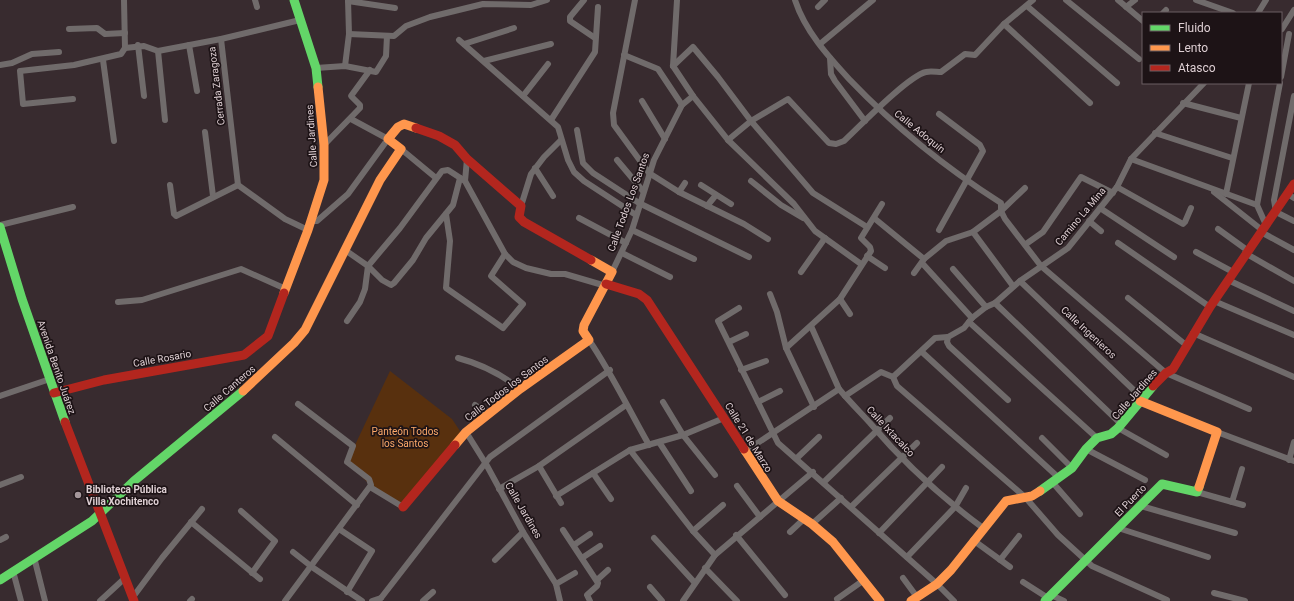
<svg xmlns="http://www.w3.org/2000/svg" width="1294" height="601" viewBox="0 0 1294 601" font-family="Roboto,sans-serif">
  <rect width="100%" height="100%" fill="#382b2f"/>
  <polygon fill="#58300e" points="390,371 452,419 462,434 403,507 367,482 347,462"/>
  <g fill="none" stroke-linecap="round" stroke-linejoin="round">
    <g stroke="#706b6b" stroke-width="6">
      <polyline points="255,0 257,7"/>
      <polyline points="584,0 570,17 570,21 595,38"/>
      <polyline points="635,0 613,113 614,125 649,173 679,192 744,224 768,239"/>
      <path d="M795 0C805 31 828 56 850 80 895 127 946 168 1001 203V211L1005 219 1041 266 1166 373 1249 409"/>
      <polyline points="1066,0 1139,59"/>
      <polyline points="1118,0 1143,21"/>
      <polyline points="1196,0 1233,13"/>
      <polyline points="348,1 395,8"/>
      <polyline points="1027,6 1117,83"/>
      <polyline points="818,7 825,0"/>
      <polyline points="1126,7 1135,0"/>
      <polyline points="1163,13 1166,10"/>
      <polyline points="1258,13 1266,0"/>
      <polyline points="1004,24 1090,103"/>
      <polyline points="69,29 97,28 105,34 125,33"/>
      <polyline points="1282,29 1294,10"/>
      <polyline points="349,34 394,36 406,26 430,17 483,4 531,5 547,0"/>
      <polyline points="221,39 238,185 285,219 308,230"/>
      <polyline points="459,40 558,127 568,160 574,172 584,181 636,215"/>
      <polyline points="464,44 514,28"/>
      <polyline points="820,44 873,0"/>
      <polyline points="138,45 144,96"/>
      <polyline points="189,45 197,91"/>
      <polyline points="125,48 144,46 158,51 221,39 300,20"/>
      <polyline points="158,51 165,120"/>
      <polyline points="624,55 658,69 682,105"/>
      <polyline points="830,58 831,74 835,81 865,121"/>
      <polyline points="103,60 114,141"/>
      <polyline points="484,61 551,44"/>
      <polyline points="0,65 12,63 32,54 59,52"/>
      <polyline points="345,66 349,34 348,0"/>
      <polyline points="673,66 693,47 718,77 751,121 813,193 867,227"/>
      <polyline points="673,66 693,96 728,140 794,204 815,231 861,264"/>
      <polyline points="673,66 677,0"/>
      <polyline points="316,68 345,66 376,72 386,56 387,36"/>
      <polyline points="1281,77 1289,34"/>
      <polyline points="523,96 548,64"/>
      <polyline points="1294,96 1274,200 1276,212 1294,221"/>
      <polyline points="73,99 23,104 20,71 74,65 121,54 125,48 124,0"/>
      <polyline points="642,101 665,139"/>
      <polyline points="1183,103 1241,118"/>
      <polyline points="939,114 980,145 983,151 939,230"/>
      <polyline points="551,120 595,52 598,7"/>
      <polyline points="577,130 583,163 593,173 639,203 749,257"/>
      <polyline points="205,132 213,196"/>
      <polyline points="1155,133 1232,158"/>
      <path d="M728 140 751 121 788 99 829 143 836 144 844 141C859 127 908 76 926 72 930 71 937 72 941 72L965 54 975 55 1004 24 1033 0"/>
      <polyline points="324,145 360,108 360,105 351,96 370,70"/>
      <polyline points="401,149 436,178"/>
      <polyline points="467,159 465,181 505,254 513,262 526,268 551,274 565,274 606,286"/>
      <polyline points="1131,159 1257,205 1266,225"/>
      <polyline points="617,160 643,191"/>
      <polyline points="535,168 553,196"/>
      <polyline points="751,181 781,205 803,218"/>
      <polyline points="170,185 174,214 176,216 238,185"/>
      <polyline points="701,185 731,204"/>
      <polyline points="1117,187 1183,224 1185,222 1191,208"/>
      <polyline points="679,192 685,183"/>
      <polyline points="1214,192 1262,230"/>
      <polyline points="1226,194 1249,83"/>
      <polyline points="1288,194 1294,198"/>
      <polyline points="1257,205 1280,83"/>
      <polyline points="521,206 531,174 544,157 561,140"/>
      <polyline points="707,206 716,195"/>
      <polyline points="1100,208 1174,257"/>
      <polyline points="446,214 450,241 446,288 503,328 523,304 491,276 505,254"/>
      <polyline points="579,218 626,243"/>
      <polyline points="874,218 924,259"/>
      <polyline points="311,221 317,221 348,194 388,139 351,119"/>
      <polyline points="1089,221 1101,231"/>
      <polyline points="0,225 73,207"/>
      <polyline points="1218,229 1247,250"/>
      <polyline points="632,230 694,259"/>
      <polyline points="973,232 1013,286"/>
      <polyline points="1261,232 1294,250"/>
      <polyline points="1118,243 1210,307"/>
      <polyline points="1026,244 1043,232 1081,177 1113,193"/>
      <polyline points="345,250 368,266 382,280 391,285 394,283 413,260 426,238 453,205 460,178"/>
      <polyline points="1196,252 1233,272"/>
      <polyline points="622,253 670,277"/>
      <polyline points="1245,253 1294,281"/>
      <polyline points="867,256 885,268"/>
      <polyline points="922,263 972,318"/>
      <polyline points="953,269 986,307"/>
      <polyline points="612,272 632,230 654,160 682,105 693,96"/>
      <polyline points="801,272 825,238"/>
      <polyline points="914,273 924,259 946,241 973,232 1001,211 1025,188"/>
      <polyline points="1228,280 1294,311"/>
      <polyline points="1020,281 1142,398"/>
      <polyline points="770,294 777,312 786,348 814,407"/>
      <polyline points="1128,298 1186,345"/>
      <polyline points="840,299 850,314"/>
      <polyline points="1214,301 1294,335"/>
      <polyline points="118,302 142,300 241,269 286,289"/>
      <polyline points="995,303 1121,424"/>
      <polyline points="739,308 718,321 778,443 937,584 954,601"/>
      <polyline points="347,321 360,302 365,289 368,266 400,228 442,171 448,170 465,181"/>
      <polyline points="969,322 1097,438"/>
      <path d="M811 326 839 389C849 401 860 412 870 423 904 463 941 497 983 528"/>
      <polyline points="1193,333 1294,377"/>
      <path d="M589 340C612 374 629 410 649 445"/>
      <polyline points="729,342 746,334"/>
      <polyline points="786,348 840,299 871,251 870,247 861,238 882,204"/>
      <polyline points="922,352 1059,478"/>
      <path d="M458 358C481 364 501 374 520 389"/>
      <polyline points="741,370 766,361"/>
      <polyline points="893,377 935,338 948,337"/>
      <polyline points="0,396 50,379"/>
      <polyline points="845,396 881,372 893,377 897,386 1025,497 1058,535 1092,566 1167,600"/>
      <polyline points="1008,400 949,346 947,342 948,337 964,328 972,318 986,307 995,303 1020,281 1068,248 1117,187 1131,159 1204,83"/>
      <polyline points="663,402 683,435 715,475"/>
      <polyline points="758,402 780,391"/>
      <polyline points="475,405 487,414"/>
      <polyline points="1118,428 1166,455"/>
      <polyline points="466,432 486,464 523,532 556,584 560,601"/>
      <polyline points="1217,432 1294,461"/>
      <polyline points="275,437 357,505"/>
      <polyline points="1042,438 1072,468"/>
      <polyline points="659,442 691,491"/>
      <polyline points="1086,449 1145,480"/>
      <polyline points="630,450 693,531 715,555"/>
      <polyline points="744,452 839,389"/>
      <polyline points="797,458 819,437"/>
      <polyline points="1289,460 1294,442"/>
      <polyline points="539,466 561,503"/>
      <polyline points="593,473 611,499"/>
      <polyline points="824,482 890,418"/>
      <polyline points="1053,483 1080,514"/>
      <polyline points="0,485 21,477"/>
      <polyline points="737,486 760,517"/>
      <polyline points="370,487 403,507"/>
      <polyline points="499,489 539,466 626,405"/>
      <polyline points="1197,492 1243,505"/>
      <polyline points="556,496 630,450 683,435 724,418"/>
      <polyline points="1232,502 1242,469"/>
      <polyline points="1141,506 1235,533"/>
      <polyline points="851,507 917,443"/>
      <polyline points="241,511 275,541 252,573"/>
      <polyline points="191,522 260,579"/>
      <polyline points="812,524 841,498"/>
      <polyline points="1118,528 1208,557"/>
      <polyline points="339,529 372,551 347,592"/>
      <polyline points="563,530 598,583 597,586 587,595 590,601"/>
      <polyline points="693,531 723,505"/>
      <polyline points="790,532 805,518"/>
      <polyline points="879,533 942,467"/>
      <polyline points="736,535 785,595"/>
      <polyline points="654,538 695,583"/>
      <polyline points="0,540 6,537"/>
      <polyline points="973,540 1010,567"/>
      <polyline points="574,545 590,534"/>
      <polyline points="293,552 312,567 362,601"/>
      <polyline points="34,557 45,601"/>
      <polyline points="907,557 955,507 966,488"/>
      <polyline points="582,558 600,546"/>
      <polyline points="495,560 523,532"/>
      <polyline points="1000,560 1019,536"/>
      <polyline points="705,568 737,601"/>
      <polyline points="13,571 21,601"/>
      <polyline points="903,578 917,597"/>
      <polyline points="597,580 608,570"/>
      <polyline points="1023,582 1048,598"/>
      <polyline points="556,584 575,573"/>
      <polyline points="650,587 662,601"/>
      <polyline points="1214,593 1245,601"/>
      <polyline points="1051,595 1064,601"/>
      <polyline points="133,597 162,558 202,509"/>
      <polyline points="381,598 490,457 610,370"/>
      <polyline points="837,599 864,580"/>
      <polyline points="100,601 125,578"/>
      <polyline points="190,601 192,599"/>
      <polyline points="285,601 371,485 369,479 347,462 353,446 298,404"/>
      <polyline points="372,601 381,598"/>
      <polyline points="423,601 433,592"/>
      <polyline points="683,601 715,555 813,472"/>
    </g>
    <g stroke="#63d668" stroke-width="9">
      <polyline points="294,0 316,68 318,87"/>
      <polyline points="0,227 22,299 65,422"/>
      <polyline points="1040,491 1072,468 1086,449 1097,438 1111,434 1118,428 1153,386"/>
      <polyline points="0,580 92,521 134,481 243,391"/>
      <polyline points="1045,601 1162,484 1197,492 1199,487"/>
    </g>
    <g stroke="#ff974d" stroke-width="9">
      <polyline points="284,293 308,230 324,180 324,145 318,87"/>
      <polyline points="243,391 294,343 305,330 380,180 401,149 388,139 398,127 404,124 416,128"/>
      <polyline points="1140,401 1217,432 1199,487"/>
      <polyline points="455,445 466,432 520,389 589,340 583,331 584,325 612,272 591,260"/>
      <polyline points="744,449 778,501 812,524 833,542 880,601"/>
      <polyline points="911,601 937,584 951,570 1006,501 1032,496 1040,491"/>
    </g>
    <g stroke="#b3261e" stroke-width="9">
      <polyline points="416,128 439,136 455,145 467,159 521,206 519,217 524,222 591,260"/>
      <polyline points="606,284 639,294 647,300 744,449"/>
      <polyline points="1153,386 1166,373 1173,369 1210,307 1294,184"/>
      <polyline points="54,393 104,380 244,355 268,336 284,293"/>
      <polyline points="65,422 134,601"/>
      <polyline points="403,507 455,445"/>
    </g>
  </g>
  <circle fill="#a4969a" stroke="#1d1316" stroke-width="1.5" cx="78" cy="495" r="4"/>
  <g text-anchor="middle" stroke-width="3.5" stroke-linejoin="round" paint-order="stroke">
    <g font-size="10" fill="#decfd3" stroke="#1d1316">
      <text transform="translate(216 86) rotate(-97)" y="4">Cerrada Zaragoza</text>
      <text transform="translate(920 131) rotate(39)" y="4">Calle Adoquín</text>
      <text transform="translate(311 136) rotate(-94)" y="4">Calle Jardines</text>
      <text transform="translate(628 202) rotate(-70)" y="4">Calle Todos Los Santos</text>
      <text transform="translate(1080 216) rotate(-50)" y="4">Camino La Mina</text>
      <text transform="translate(1089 332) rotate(43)" y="4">Calle Ingenieros</text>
      <text transform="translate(162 358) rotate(-10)" y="4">Calle Rosario</text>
      <text transform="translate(57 367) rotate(71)" y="4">Avenida Benito Juárez</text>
      <text transform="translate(229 388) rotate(-41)" y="4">Calle Canteros</text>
      <text transform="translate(506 388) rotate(-37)" y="4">Calle Todos los Santos</text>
      <text transform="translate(1134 394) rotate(-49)" y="4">Calle Jardines</text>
      <text transform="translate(891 431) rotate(47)" y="4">Calle Ixtacalco</text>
      <text transform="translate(749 437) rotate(58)" y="4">Calle 21 de Marzo</text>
      <text transform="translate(1130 500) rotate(-46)" y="4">El Puerto</text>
      <text transform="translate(524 510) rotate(60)" y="4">Calle Jardines</text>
    </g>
    <g font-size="10" fill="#fca96a" stroke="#1d1316">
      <text x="405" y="435">Panteón Todos<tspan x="405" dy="12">los Santos</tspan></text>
    </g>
    <g font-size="10" font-weight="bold" fill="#decfd3" stroke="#1d1316" text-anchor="start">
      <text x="86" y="493">Biblioteca Pública<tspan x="86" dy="12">Villa Xochitenco</tspan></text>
    </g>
  </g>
  <rect x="1142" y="12" width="140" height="72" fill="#1d1316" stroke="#6a5e62"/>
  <rect x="1150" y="25" width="20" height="6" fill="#63d668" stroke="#6a5e62"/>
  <text x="1178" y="32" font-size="12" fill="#decfd3">Fluido</text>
  <rect x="1150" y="45" width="20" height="6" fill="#ff974d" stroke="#6a5e62"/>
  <text x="1178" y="52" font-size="12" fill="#decfd3">Lento</text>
  <rect x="1150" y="65" width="20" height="6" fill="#b3261e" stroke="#6a5e62"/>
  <text x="1178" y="72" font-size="12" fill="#decfd3">Atasco</text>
</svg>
